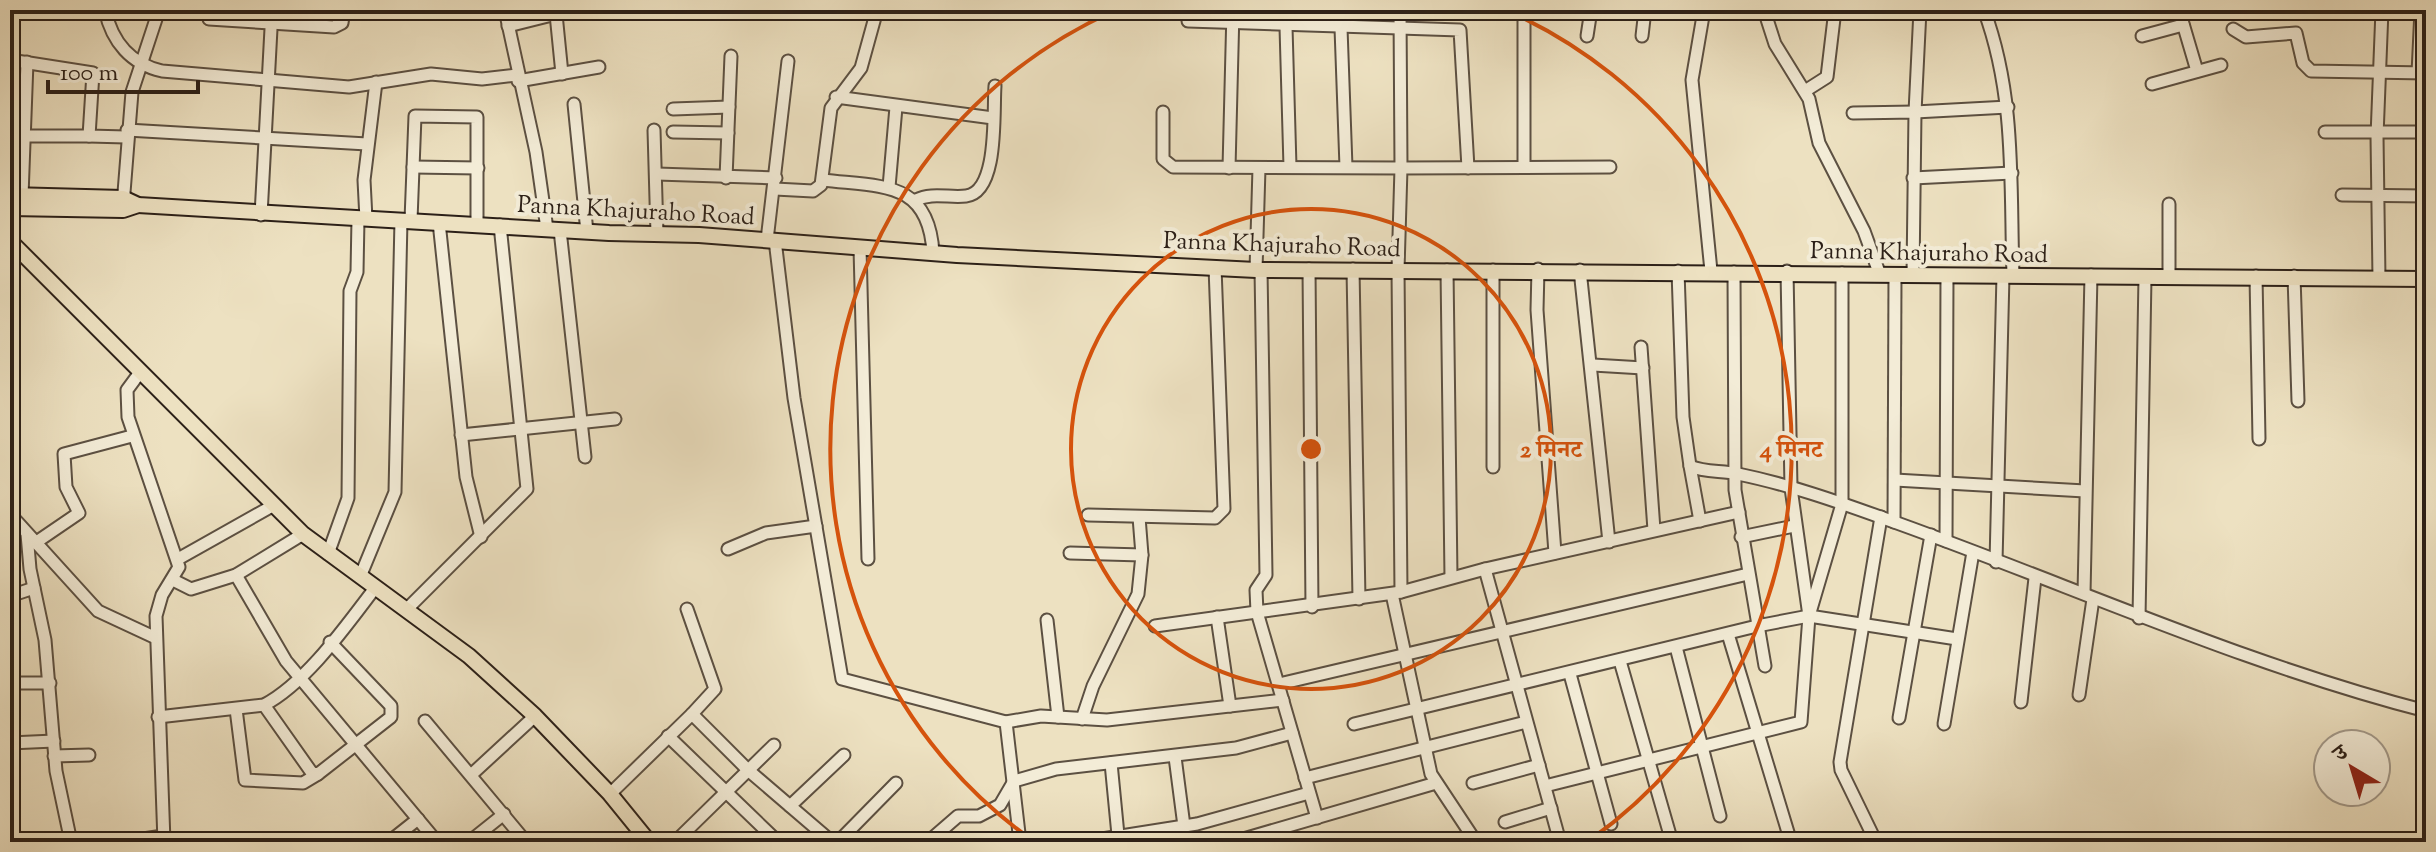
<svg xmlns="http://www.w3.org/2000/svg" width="2436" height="852" viewBox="0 0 2436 852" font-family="'Sorts Mill Goudy','Noto Serif Devanagari',serif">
  <rect width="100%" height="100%" fill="#ede1c1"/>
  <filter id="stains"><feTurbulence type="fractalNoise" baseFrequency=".0025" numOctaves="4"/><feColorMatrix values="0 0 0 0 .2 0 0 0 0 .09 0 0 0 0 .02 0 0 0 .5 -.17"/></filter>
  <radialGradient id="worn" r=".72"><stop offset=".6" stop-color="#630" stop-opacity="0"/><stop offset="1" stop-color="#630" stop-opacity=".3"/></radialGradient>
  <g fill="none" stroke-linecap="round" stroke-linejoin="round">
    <defs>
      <g id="minor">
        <path d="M105 10C112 42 131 64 162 71L349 87 431 74 482 79 517 75"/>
        <polyline points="505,10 536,152 547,229"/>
        <polyline points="1524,10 1524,166"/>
        <polyline points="1704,10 1692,80 1711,271"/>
        <polyline points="1764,10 1775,44 1809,99 1819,143 1864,231 1880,275"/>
        <polyline points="1920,10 1915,112 2008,107"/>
        <path d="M1984 10C2016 96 2010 185 2013 275"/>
        <polyline points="2179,10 2197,71"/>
        <polyline points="209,19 334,27 342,23 344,10"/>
        <polyline points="1188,21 1460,30 1468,168"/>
        <polyline points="508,26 556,14 555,10"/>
        <polyline points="1286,27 1290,167"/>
        <polyline points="1341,28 1346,167"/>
        <polyline points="2233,29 2246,37 2296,33 2303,63 2311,71 2426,73"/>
        <polyline points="1587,36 1591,10"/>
        <polyline points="1642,36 1645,10"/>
        <polyline points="2142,36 2183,25"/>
        <polyline points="10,60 93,73 89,136 126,137"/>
        <polyline points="2418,73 2421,10"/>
        <polyline points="562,74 556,14 580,10"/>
        <polyline points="518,81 599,67"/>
        <polyline points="2152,84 2221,65"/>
        <polyline points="1805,91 1827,77 1835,10"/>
        <polyline points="836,97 993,118"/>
        <polyline points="574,104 587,232"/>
        <polyline points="673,109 729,107"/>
        <polyline points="1163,112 1163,159 1173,167 1401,168 1400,10"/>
        <polyline points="1853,113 1915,112 1913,276"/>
        <polyline points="127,130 367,144"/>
        <polyline points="654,130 657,234"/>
        <polyline points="673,132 728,133"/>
        <polyline points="2325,132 2426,132"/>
        <polyline points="10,136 89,136"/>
        <polyline points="413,167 478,168"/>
        <polyline points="1229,168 1233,10"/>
        <polyline points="657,174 776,178"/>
        <polyline points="726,178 731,56"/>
        <polyline points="1913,178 2012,173"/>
        <path d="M823 180C881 187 929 180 933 253"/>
        <polyline points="889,187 896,107"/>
        <polyline points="775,189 813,191 821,185 831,108 861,68 877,10"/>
        <polyline points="2342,195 2426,196"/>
        <polyline points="22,196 27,62"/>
        <path d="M916 200C932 192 949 198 966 196 999 192 993 112 995 86"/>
        <polyline points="123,205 132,92 159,10"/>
        <polyline points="261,215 272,10"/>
        <polyline points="366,219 364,180 376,82"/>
        <polyline points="411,220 415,116 477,117 477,223"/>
        <polyline points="439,222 466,477 481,537"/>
        <polyline points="560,230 585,457"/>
        <polyline points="767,240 788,61"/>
        <polyline points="775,240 794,398 842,679 1006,722 1020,842"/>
        <polyline points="860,248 868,559"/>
        <polyline points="1309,269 1312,607"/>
        <polyline points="1353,269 1359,599"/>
        <polyline points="1538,269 1537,310 1555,553"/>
        <polyline points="1256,270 1259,168"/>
        <polyline points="1261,270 1266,575 1256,590 1257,612 1317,818"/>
        <polyline points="1447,270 1451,577"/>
        <polyline points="1580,270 1609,542"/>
        <path d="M1678 271 1683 417 1690 466C1705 473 1723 470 1738 474 1787 484 1836 501 1883 518 2064 582 2239 663 2426 711"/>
        <polyline points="1787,271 1791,488 1809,616 1957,639"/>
        <polyline points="1734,272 1735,490 1765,666"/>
        <polyline points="2169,276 2169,204"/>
        <polyline points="2256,276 2259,439"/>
        <polyline points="2294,276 2298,401"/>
        <polyline points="2379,279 2377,136 2382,10"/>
        <polyline points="1641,347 1654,530"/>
        <polyline points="1593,365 1643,368"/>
        <polyline points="141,371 127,390 128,417 179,567 162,595 156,616 164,842"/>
        <polyline points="461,435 615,419"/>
        <polyline points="1690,466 1700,521"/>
        <polyline points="1493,467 1493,270"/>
        <polyline points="1895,480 2085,491"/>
        <polyline points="10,514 98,611 156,638"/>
        <polyline points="1088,515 1215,518 1224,509 1215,267"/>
        <polyline points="1894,522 1895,275"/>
        <polyline points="27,534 30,569 45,640 56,771 71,842"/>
        <polyline points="1741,537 1794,526"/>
        <polyline points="1946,541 1947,275"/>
        <polyline points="35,543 79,513 66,487 64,454 132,436"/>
        <polyline points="728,549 766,533 816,526"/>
        <polyline points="1070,553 1142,555"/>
        <polyline points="328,554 348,498 350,291 357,272 358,219"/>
        <polyline points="178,559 274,505"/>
        <polyline points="1996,562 2003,275"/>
        <polyline points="1485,569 1560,842"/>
        <polyline points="236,575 286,661 437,842"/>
        <polyline points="360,577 395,492 401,220"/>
        <polyline points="173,580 191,589 236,575 303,534"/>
        <polyline points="1401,592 1398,270 1401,168 1610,167"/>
        <polyline points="2084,593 2091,275"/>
        <polyline points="1392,594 1431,774 1476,842"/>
        <polyline points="10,596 34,588"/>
        <polyline points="407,609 527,489 500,225"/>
        <polyline points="687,609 715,689 692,714"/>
        <polyline points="1217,617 1230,706"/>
        <polyline points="2139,618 2145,277"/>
        <polyline points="1047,620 1058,717"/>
        <polyline points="1155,626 1401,592 1485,569 1739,512"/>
        <polyline points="1728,634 1790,839"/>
        <polyline points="1676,647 1720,816"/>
        <polyline points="1620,661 1672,842"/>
        <polyline points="1570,674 1611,824"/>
        <polyline points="10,683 50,683"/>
        <polyline points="1279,684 1748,574"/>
        <polyline points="2079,695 2093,599"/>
        <polyline points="2021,702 2035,578"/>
        <polyline points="264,705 312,773 318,774 391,717 391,706 330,642"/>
        <polyline points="236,709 245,780 303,783 318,774"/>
        <path d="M158 717 264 705C306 683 346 626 375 588"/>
        <polyline points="1899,718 1931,535"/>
        <polyline points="1082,719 1093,686 1138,594 1142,555 1139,517"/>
        <polyline points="425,721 526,842"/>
        <polyline points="1006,722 1041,716 1107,720 1283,700"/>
        <polyline points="1354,724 1757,626 1809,616"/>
        <polyline points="1944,724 1973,552"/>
        <polyline points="668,736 778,842"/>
        <polyline points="10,743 54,741"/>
        <polyline points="54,756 89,755"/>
        <polyline points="1175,757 1184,826"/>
        <polyline points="1111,763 1118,835"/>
        <polyline points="471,775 535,716"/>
        <polyline points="1305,778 1526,722"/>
        <polyline points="1473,783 1539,765"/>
        <polyline points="1545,786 1801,722 1809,616 1842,504 1842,273"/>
        <polyline points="610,794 692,714 748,770 832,842"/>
        <polyline points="790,806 844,755"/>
        <polyline points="1505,822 1551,808"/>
        <polyline points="123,842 163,836"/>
        <polyline points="389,842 418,819"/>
        <polyline points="469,842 504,814"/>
        <polyline points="571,842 574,839"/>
        <polyline points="675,842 774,745"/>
        <polyline points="838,842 896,783"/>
        <polyline points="928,842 958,816 979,816 1000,805 1014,781 1056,769 1236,748 1292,733"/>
        <polyline points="1083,842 1197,824 1309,793"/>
        <polyline points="1233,842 1436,783"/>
        <polyline points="1456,842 1473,837"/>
        <polyline points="1876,842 1841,770 1840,762 1881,517"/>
      </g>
      <g id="major">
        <polyline points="10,195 123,198 138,205 609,233 699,235 957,255 1256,270 2426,279"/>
        <polyline points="10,208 123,210 138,205"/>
        <polyline points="10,241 303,534 469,656 535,716 610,794 649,842"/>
      </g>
    </defs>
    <use href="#minor" stroke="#5c5042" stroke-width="15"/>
    <use href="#major" stroke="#2c2018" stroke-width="18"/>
    <use href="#minor" stroke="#f3ecd7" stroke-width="11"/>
    <use href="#major" stroke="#ede1c1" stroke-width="14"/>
  </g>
  <g fill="none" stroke="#d5530d" stroke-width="4">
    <circle cx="1311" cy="449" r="240"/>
    <path d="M1032 840A480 480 0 0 1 1116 10M1506 10A480 480 0 0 1 1590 840"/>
  </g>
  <g text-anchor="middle" stroke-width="8" stroke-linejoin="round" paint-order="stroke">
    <g font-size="24" fill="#2c2018" stroke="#f3ecd7">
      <text transform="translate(636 210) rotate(3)" y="8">Panna Khajuraho Road</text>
      <text transform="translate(1282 244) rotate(2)" y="8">Panna Khajuraho Road</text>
      <text transform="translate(1929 252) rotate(1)" y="8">Panna Khajuraho Road</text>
    </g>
  </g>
  <circle cx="1311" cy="449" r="12" fill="#d5530d" stroke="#f3ecd7" stroke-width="4"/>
  <g font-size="24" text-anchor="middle" font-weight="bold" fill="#d5530d" stroke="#f3ecd7" stroke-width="8" stroke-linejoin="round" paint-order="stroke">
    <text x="1551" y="457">2 मिनट</text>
    <text x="1791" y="457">4 मिनट</text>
  </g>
  <rect width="2436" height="852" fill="none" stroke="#ede1c1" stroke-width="40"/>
  <rect x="12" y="12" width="2412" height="828" fill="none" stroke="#2c2018" stroke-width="4"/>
  <rect x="20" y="20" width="2396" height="812" fill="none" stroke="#2c2018" stroke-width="2"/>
  <g transform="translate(2352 768) rotate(322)"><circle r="38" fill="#f3ecd7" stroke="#a39a8b" stroke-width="2"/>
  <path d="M0-6L14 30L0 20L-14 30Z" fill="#8f2418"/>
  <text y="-12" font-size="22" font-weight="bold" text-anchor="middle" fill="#2c2018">उ</text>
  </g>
  <path d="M48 80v12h150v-12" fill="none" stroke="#2c2018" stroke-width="4"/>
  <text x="60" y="80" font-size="24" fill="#2c2018" stroke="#f3ecd7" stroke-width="6" paint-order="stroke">100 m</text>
  <rect width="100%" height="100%" filter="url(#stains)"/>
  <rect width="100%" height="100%" fill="url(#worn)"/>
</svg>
